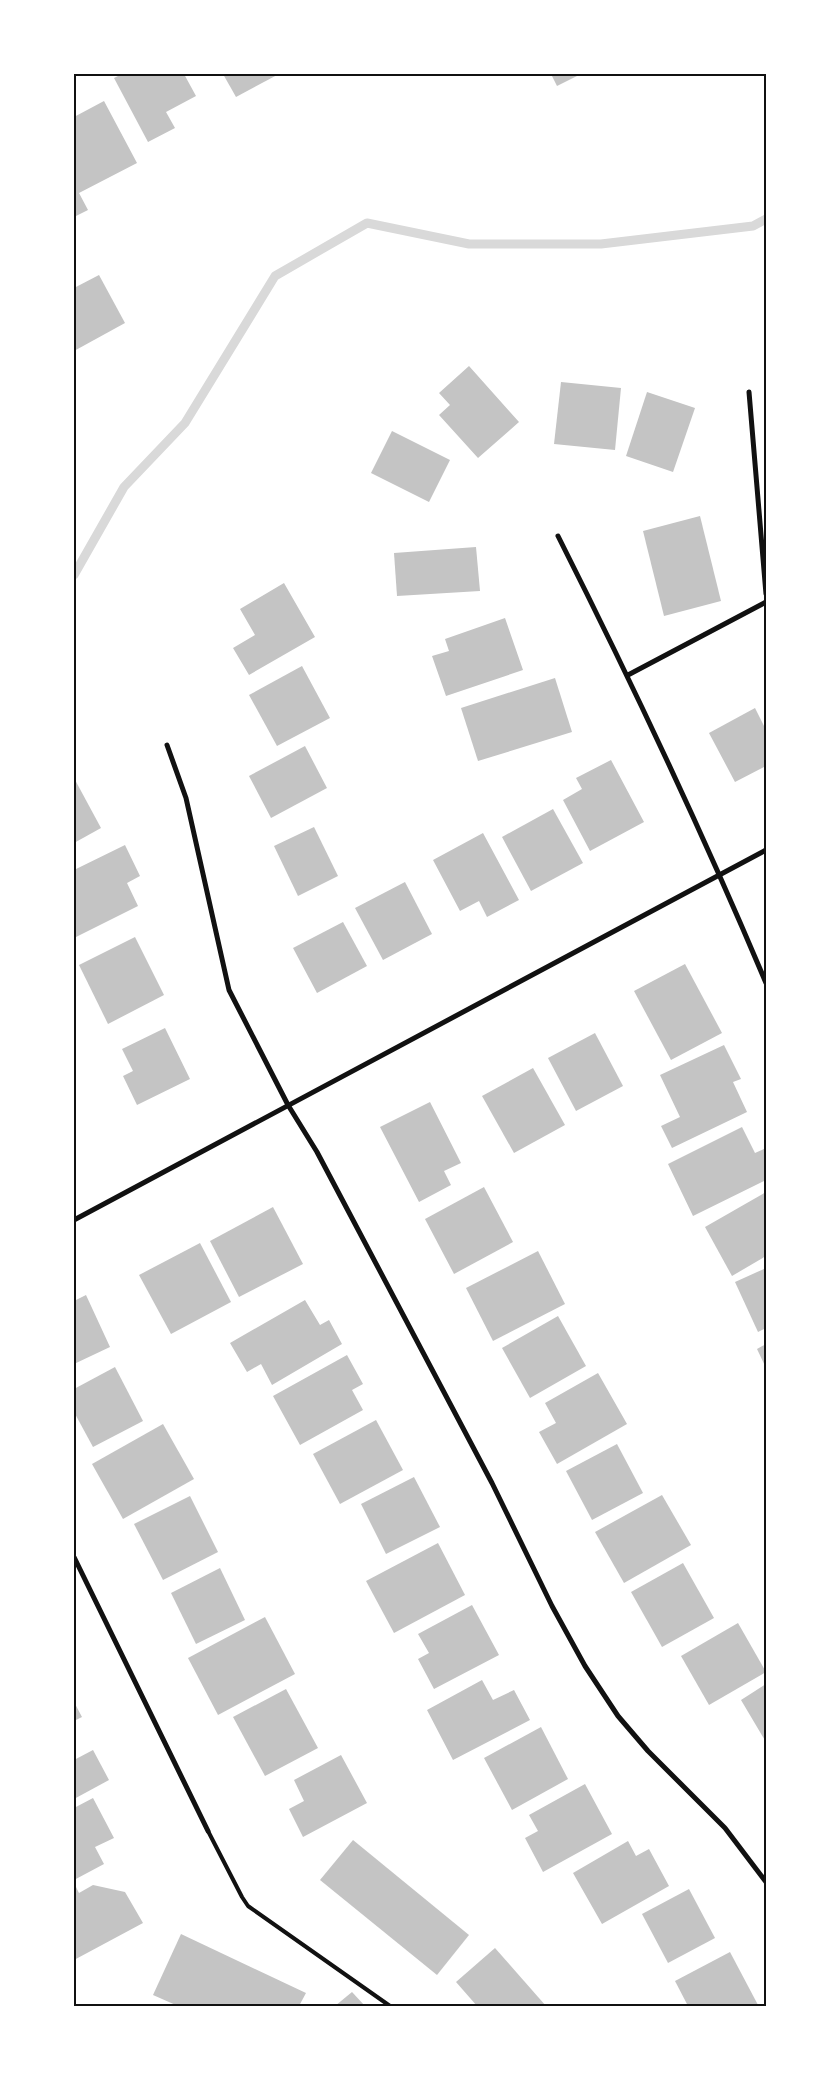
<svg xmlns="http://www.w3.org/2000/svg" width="840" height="2080" viewBox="0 0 840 2080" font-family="'DM Sans',sans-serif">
  <rect width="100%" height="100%" fill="#fff"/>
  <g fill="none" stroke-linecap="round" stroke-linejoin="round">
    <polyline stroke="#d9d9d9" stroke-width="9" points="74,575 124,487 185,423 275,276 367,223 469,244 601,244 753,226 766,219"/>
  </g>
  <g fill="#c4c4c4">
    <polygon points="122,74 184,74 196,96 166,112 175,128 148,142 114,78"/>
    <polygon points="223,74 279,74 236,97"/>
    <polygon points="551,74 581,74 557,86"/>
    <polygon points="104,101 137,163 79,193 88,210 74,217 74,117"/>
    <polygon points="99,275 125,323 74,351 74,288"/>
    <polygon points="469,366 519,422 478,458 439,415 450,405 439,393"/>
    <polygon points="561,382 621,388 615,450 554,444"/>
    <polygon points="647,392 695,408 673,472 626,456"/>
    <polygon points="392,431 450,460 429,502 371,473"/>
    <polygon points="700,516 721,601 664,616 643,531"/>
    <polygon points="476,547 480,591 397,596 394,553"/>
    <polygon points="284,583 315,637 249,675 233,648 255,635 240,609"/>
    <polygon points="505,618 523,670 446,696 432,656 449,651 445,639"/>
    <polygon points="302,666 330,718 277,746 249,695"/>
    <polygon points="555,678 572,732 478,761 461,708"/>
    <polygon points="755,708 766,730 766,766 735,782 709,733"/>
    <polygon points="305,746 327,788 271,818 249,776"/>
    <polygon points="611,760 644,822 590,851 563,800 582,789 576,778"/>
    <polygon points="74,778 101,828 74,843"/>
    <polygon points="553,809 583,863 531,891 502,837"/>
    <polygon points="314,827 338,876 298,896 274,846"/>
    <polygon points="483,833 519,900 487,917 479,901 460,911 433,860"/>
    <polygon points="125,845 140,876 127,883 138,906 74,938 74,870"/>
    <polygon points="405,882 432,934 383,960 355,908"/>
    <polygon points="343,922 367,966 317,993 293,948"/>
    <polygon points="135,937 164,995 108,1024 79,965"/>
    <polygon points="685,964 722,1033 671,1060 634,991"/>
    <polygon points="165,1028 190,1079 137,1105 123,1076 133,1071 122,1049"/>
    <polygon points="595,1033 623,1086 576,1111 548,1058"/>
    <polygon points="724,1045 741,1079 733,1082 747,1112 672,1148 661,1126 680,1117 660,1075"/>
    <polygon points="533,1068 565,1125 514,1153 482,1096"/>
    <polygon points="430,1102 461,1163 444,1171 451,1185 419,1202 380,1127"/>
    <polygon points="742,1127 755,1153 766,1148 766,1180 693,1216 668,1164"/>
    <polygon points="484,1187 513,1242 454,1274 425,1219"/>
    <polygon points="766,1192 766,1256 732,1276 705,1227"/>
    <polygon points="273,1207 303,1264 239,1297 210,1241"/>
    <polygon points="200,1243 231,1302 171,1334 139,1275"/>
    <polygon points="538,1251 565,1304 493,1341 466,1288"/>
    <polygon points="766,1268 766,1328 758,1332 735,1282"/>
    <polygon points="86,1295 110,1347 74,1364 74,1301"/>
    <polygon points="305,1300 320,1325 329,1320 342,1344 272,1385 261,1364 247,1372 230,1343"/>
    <polygon points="558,1316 586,1366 530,1398 502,1348"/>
    <polygon points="766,1344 766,1368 757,1349"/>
    <polygon points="347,1355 363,1384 352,1390 363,1410 300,1445 273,1396"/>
    <polygon points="115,1367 143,1421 93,1447 74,1412 74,1389"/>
    <polygon points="598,1373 627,1424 557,1464 539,1432 556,1423 545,1403"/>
    <polygon points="376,1420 403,1470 340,1504 313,1454"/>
    <polygon points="163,1424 194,1479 123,1519 92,1464"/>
    <polygon points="617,1444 643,1493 592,1520 566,1471"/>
    <polygon points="414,1477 440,1527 386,1554 361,1504"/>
    <polygon points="662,1495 691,1545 624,1583 595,1532"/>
    <polygon points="190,1496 218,1552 163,1580 134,1524"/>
    <polygon points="438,1543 465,1595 394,1633 366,1581"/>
    <polygon points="683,1563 714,1618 662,1647 631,1592"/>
    <polygon points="220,1568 245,1620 196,1644 171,1593"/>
    <polygon points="472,1605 499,1655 434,1689 418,1659 429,1653 418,1634"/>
    <polygon points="265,1617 295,1674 218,1715 188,1658"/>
    <polygon points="738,1623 766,1672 709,1705 681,1656"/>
    <polygon points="482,1680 493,1700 514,1690 530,1720 453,1760 427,1710"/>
    <polygon points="766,1684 766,1742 741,1700"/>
    <polygon points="286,1689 318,1748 265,1776 233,1717"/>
    <polygon points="74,1702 82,1717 74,1721"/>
    <polygon points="541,1727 568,1779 512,1810 484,1758"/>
    <polygon points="93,1750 109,1780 74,1799 74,1760"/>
    <polygon points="341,1755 367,1803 303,1837 289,1809 304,1801 294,1780"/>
    <polygon points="585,1784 612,1834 543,1872 525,1838 538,1831 529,1815"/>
    <polygon points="93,1798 114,1838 95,1847 104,1864 74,1880 74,1808"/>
    <polygon points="353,1840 469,1935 437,1975 320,1880"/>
    <polygon points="628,1841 636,1856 649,1849 669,1886 602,1924 573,1873"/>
    <polygon points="93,1885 125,1892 143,1923 74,1960 74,1889 76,1887 79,1893"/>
    <polygon points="689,1889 715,1938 668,1963 642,1914"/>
    <polygon points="181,1934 306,1993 299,2006 178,2006 153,1995"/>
    <polygon points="495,1948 546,2006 477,2006 456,1982"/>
    <polygon points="730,1952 758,2005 688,2006 675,1981"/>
    <polygon points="352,1992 365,2006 335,2006"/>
  </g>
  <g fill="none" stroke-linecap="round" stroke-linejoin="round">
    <polyline stroke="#111" stroke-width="4" points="208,1831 242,1897 248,1906 390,2006"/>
    <g stroke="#111" stroke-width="5">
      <polyline points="749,392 766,594"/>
      <path d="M558 536C632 683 702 831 766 983"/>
      <polyline points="628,675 766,602"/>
      <polyline points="167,745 186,798 229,990 288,1105 317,1152 492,1483 552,1606 585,1666 618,1716 648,1751 725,1828 766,1882"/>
      <polyline points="74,1220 766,850"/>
      <polyline points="74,1557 208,1831"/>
    </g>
  </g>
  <rect width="840" height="2080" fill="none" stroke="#ffffff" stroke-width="150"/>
  <rect x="75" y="75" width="690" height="1930" fill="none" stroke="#111" stroke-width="2"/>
</svg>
